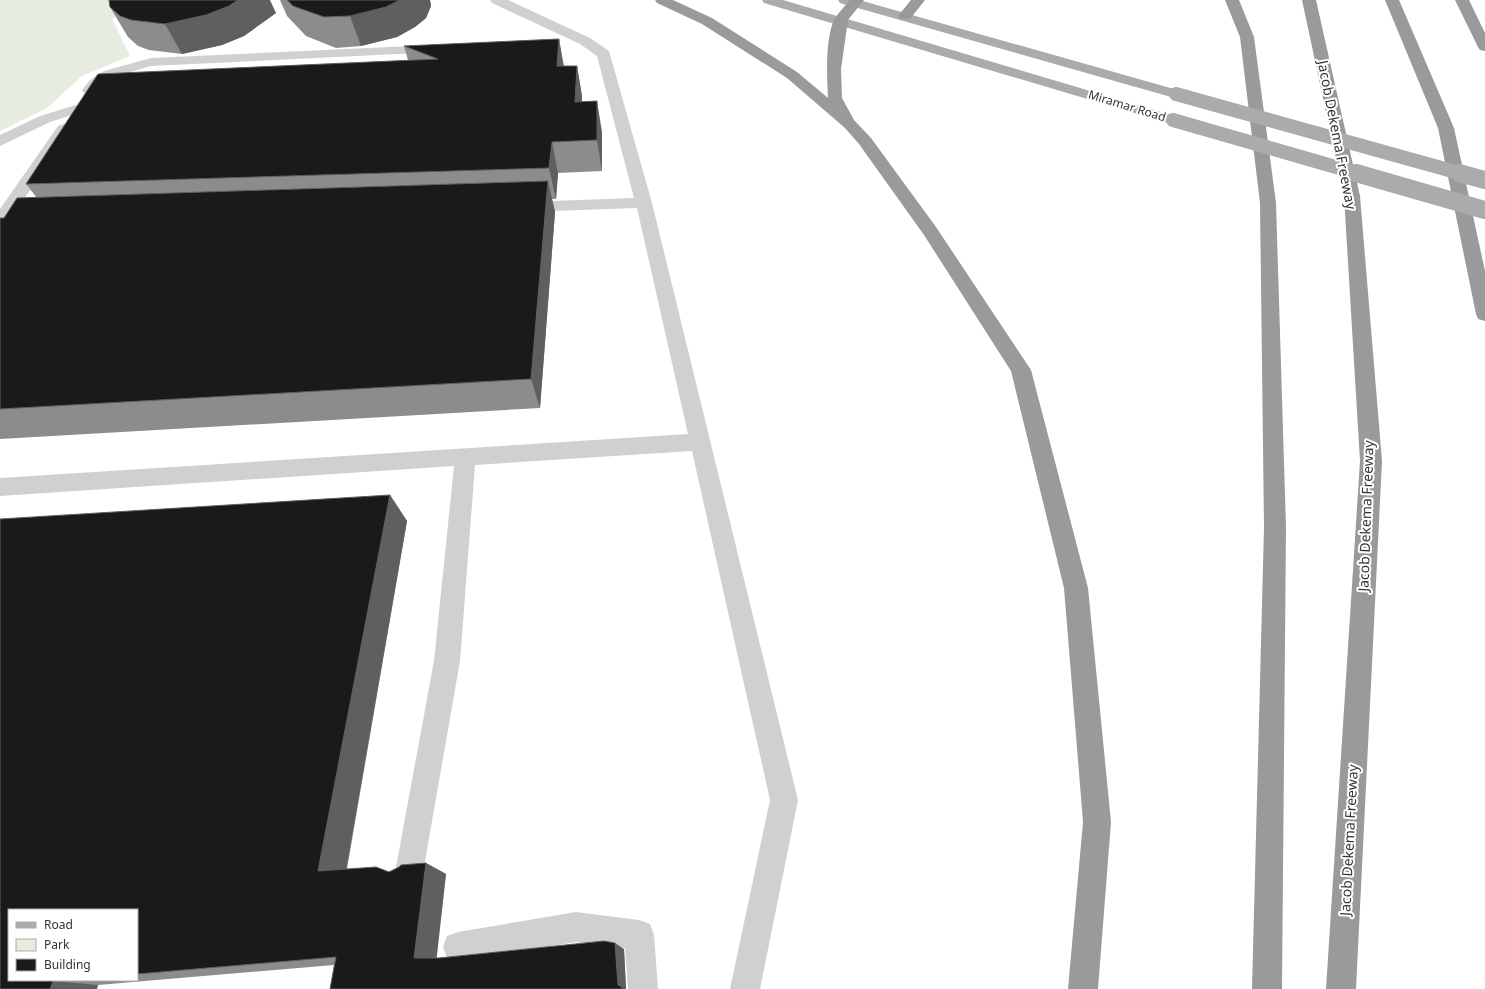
<svg xmlns="http://www.w3.org/2000/svg" width="1485" height="989" viewBox="0 0 1485 989" font-family="'Noto Sans',sans-serif">
  <rect width="100%" height="100%" fill="#fff"/>
  <polygon fill="#e6ecdf" points="0,0 138,0 112,19 130,56 82,76 47,108 0,131"/>
  <g fill="none" stroke-linecap="round" stroke-linejoin="round">
    <g fill="#d0d0d0" fill-rule="evenodd">
      <polygon points="490,0 508,0 590,38 609,51 652,203 798,800 760,989 730,989 770,800 692,451 475,465 460,661 424,867 420,877 410,881 400,877 396,867 434,661 454,466 0,496 0,478 688,434 637,208 523,212 517,211 515,207 517,203 523,202 634,198 597,56 580,44 492,3"/>
      <polygon points="434,45 439,46 441,49 439,52 151,66 114,77 94,93 84,93 82,90 90,80 104,71 151,58"/>
      <polygon points="76,105 81,106 83,109 81,112 50,122 0,146 0,135 40,116"/>
      <polygon points="63,124 68,126 71,129 6,226 0,227 0,209 58,126"/>
      <polygon points="576,912 639,920 650,924 654,935 658,989 628,989 625,948 576,942 458,962 447,958 443,947 447,936 458,932"/>
    </g>
    <g fill="#ababab" fill-rule="evenodd">
      <polygon points="762,0 783,0 1178,117 1181,120 1178,123 1168,123 764,3"/>
      <polygon points="838,0 859,0 1181,91 1183,94 1181,97 1171,97 840,3"/>
    </g>
    <g fill="#9a9a9a" fill-rule="evenodd">
      <path d="M655 0H673L712 18 797 72 828 98C827 76 825 40 834 20 838 13 845 6 850 0H864L848 20 841 69 842 98 854 120 871 138 936 227 1031 370 1088 588 1111 822 1098 989H1068L1083 822 1064 588 1011 371 924 235 859 144 845 128 787 78 702 24 657 3Z"/>
      <polygon points="911,0 925,0 910,19 900,19 898,16"/>
      <polygon points="1225,0 1239,0 1254,37 1276,203 1286,527 1282,989 1252,989 1264,527 1260,203 1240,37"/>
      <polygon points="1302,0 1316,0 1360,196 1382,461 1356,989 1326,989 1360,461 1344,196"/>
      <polygon points="1385,0 1399,0 1454,128 1485,271 1485,321 1478,319 1476,314 1438,128"/>
      <polygon points="1455,0 1469,0 1485,33 1485,51 1480,50 1478,47"/>
    </g>
    <g stroke="#ababab" stroke-width="14">
      <polyline points="1176,94 1463,174"/>
      <polyline points="1173,120 1360,174"/>
    </g>
    <g stroke="#ababab" stroke-width="18">
      <polyline points="1356,173 1485,210"/>
      <polyline points="1459,173 1485,180"/>
    </g>
  </g>
  <g fill="#8c8c8c" fill-rule="evenodd">
    <polygon points="280,0 430,0 431,6 426,18 415,27 397,37 361,46 336,48 306,36 287,16"/>
    <polygon points="110,7 276,13 244,36 222,45 182,54 149,50 138,46 128,37"/>
    <polygon points="559,39 564,66 577,66 582,96 582,102 602,132 602,171 558,173 556,199 552,199 555,212 540,408 0,439 0,218 4,218 37,198 26,184 408,60 404,46"/>
    <path d="M390 495 407 521 347 869 389 872 426 863 446 874 436 958 624 949 626 989H330L334 965 98 985 0 989ZM137 910V980H9Z"/>
  </g>
  <g fill="#5f5f5f">
    <polygon points="238,0 270,0 276,13 244,36 222,45 182,54 165,24"/>
    <polygon points="400,0 430,0 431,6 426,18 415,27 397,37 361,46 350,16"/>
    <polygon points="559,39 564,70 557,66"/>
    <polygon points="577,66 582,96 580,133 575,102"/>
    <polygon points="597,101 602,132 602,171 597,140"/>
    <polygon points="552,142 558,173 556,199 549,168"/>
    <polygon points="548,181 555,212 540,408 531,379"/>
    <polygon points="390,495 407,521 344,882 318,871"/>
    <polygon points="426,863 446,874 436,964 414,958"/>
    <polygon points="615,943 624,949 626,989 622,989 618,985"/>
    <polygon points="53,981 98,985 97,989 50,989"/>
  </g>
  <g fill="#1a1a1a" stroke="#5f5f5f">
    <polygon points="109,0 238,0 229,6 206,15 165,24 131,20 120,16 110,7"/>
    <polygon points="287,0 400,0 386,7 350,16 324,17 293,6"/>
    <polygon points="559,39 557,66 577,66 575,102 597,101 597,140 552,142 549,168 26,184 98,74 438,59 404,46"/>
    <polygon points="548,181 531,379 0,409 0,218 4,218 17,198"/>
    <polygon points="390,495 318,871 376,867 389,872 399,867 401,865 426,863 414,958 439,958 604,941 615,943 618,985 622,987 622,989 330,989 336,957 137,974 137,910 9,910 9,980 62,980 53,981 50,989 0,989 0,519"/>
  </g>
  <g text-anchor="middle" stroke-width="4" stroke-linejoin="round" paint-order="stroke">
    <g font-size="12" fill="#333" stroke="#fff">
      <text transform="translate(1127 106) rotate(17)" y="4">Miramar Road</text>
    </g>
    <g font-size="14" fill="#333" stroke="#fff">
      <text transform="translate(1337 135) rotate(79)" y="5">Jacob Dekema Freeway</text>
      <text transform="translate(1366 516) rotate(-88)" y="5">Jacob Dekema Freeway</text>
      <text transform="translate(1349 840) rotate(-87)" y="5">Jacob Dekema Freeway</text>
    </g>
  </g>
  <rect x="8" y="909" width="130" height="72" fill="#ffffff" stroke="#adadad"/>
  <rect x="16" y="922" width="20" height="6" fill="#ababab" stroke="#adadad"/>
  <text x="44" y="929" font-size="12" fill="#333333">Road</text>
  <rect x="16" y="939" width="20" height="12" fill="#e6ecdf" stroke="#adadad"/>
  <text x="44" y="949" font-size="12" fill="#333333">Park</text>
  <rect x="16" y="959" width="20" height="12" fill="#1a1a1a" stroke="#adadad"/>
  <text x="44" y="969" font-size="12" fill="#333333">Building</text>
</svg>
